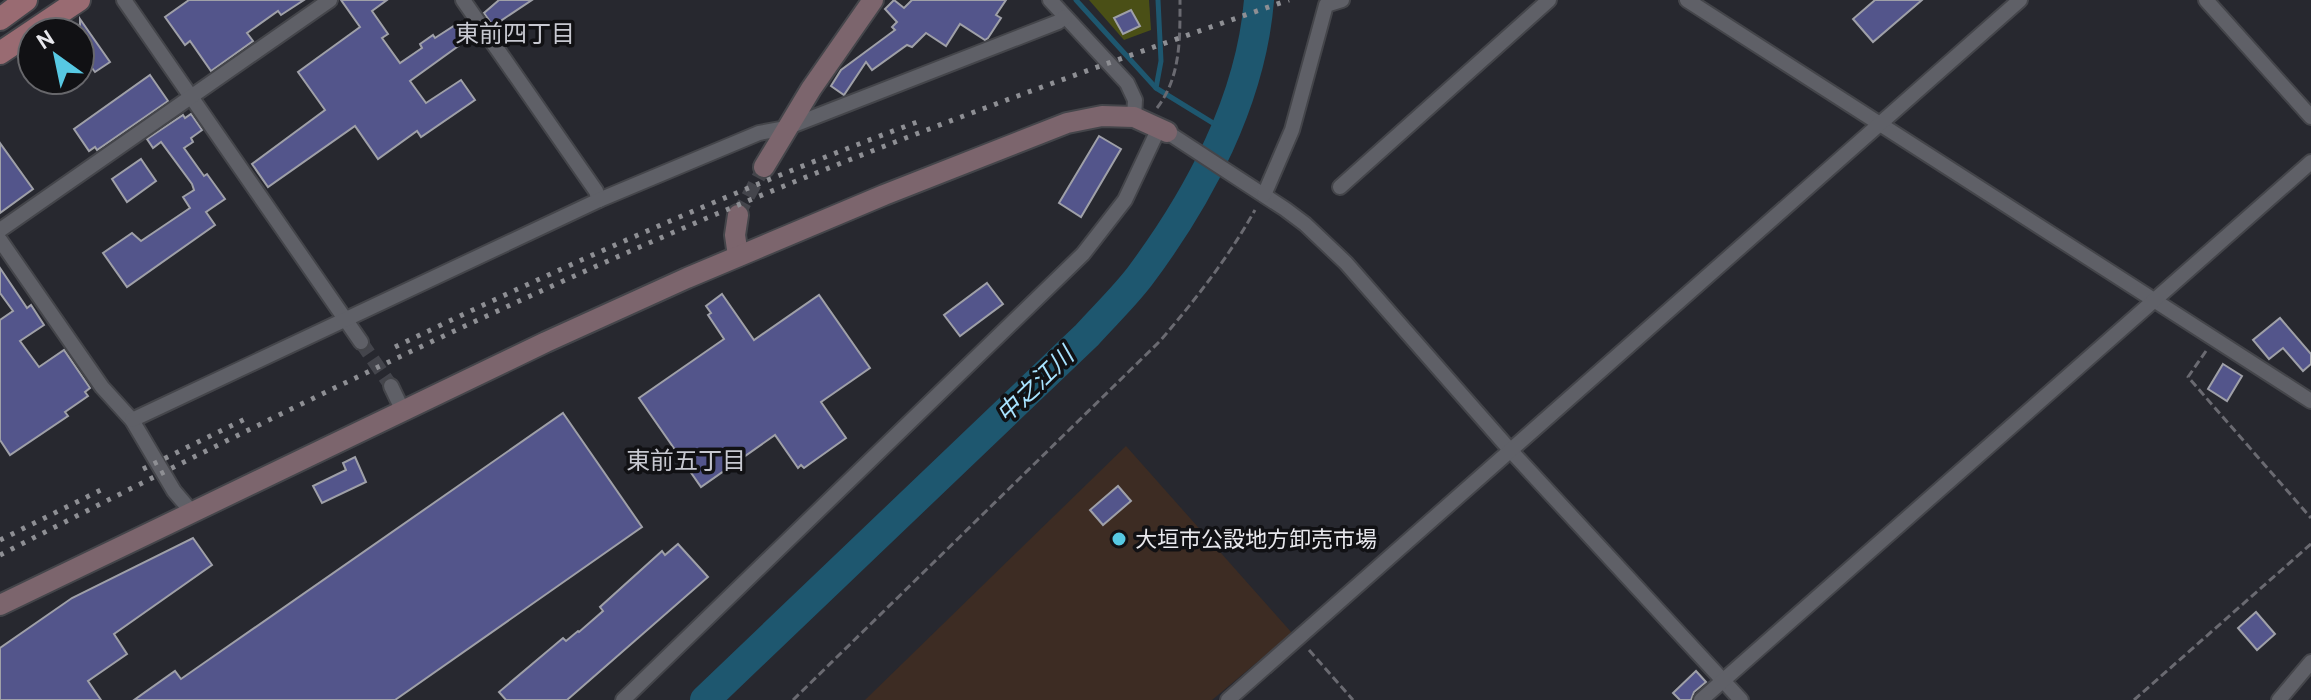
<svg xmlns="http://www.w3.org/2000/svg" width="2311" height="700" viewBox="0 0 2311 700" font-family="Cabin,'Noto Sans JP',sans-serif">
  <rect width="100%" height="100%" fill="#27282f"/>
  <polygon fill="#3d2c23" points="1126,446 1292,633 1212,700 865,700"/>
  <polygon fill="#4a4f16" points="1089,0 1149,0 1151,30 1124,40"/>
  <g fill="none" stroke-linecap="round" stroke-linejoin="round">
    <g stroke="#1e576f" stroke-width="5">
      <polyline points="1076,0 1156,88 1226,131"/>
      <polyline points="1156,88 1161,61 1158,0"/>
    </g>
    <path stroke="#1e576f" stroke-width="30" d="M705 700 1087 335C1104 316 1124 297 1140 276 1199 197 1251 100 1259 0"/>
  </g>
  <g fill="#53558b" stroke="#9fa0a8" stroke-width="2">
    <polygon points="189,0 304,0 281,15 278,11 247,33 253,41 211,71 190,41 185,45 165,17"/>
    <polygon points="341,0 387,0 372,11 388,34 382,38 400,63 422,48 420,44 433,35 435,38 460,22 463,27 467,24 475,34 410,81 426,103 461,80 475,100 421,137 417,131 378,159 355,126 268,187 252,164 325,110 298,72 360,27"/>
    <polygon points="499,0 532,0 493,26 484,13"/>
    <polygon points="894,0 904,8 912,0 1006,0 996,15 1001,18 988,38 985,40 960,24 946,46 926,33 912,47 907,45 872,70 866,62 844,95 831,86 841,70 895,30 892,27 897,22 885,9"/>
    <polygon points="1875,0 1922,0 1873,42 1853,19"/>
    <polygon points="1131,10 1140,26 1123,34 1114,18"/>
    <polygon points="80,19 110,62 95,72 92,68 80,76"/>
    <polygon points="150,75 168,101 97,150 95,147 89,151 74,129"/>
    <polygon points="191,114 202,130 191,138 193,142 184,148 204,176 207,174 225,199 206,212 215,225 127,287 103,253 132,233 141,241 190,208 183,197 194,190 192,184 161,142 153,148 147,139 183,115 185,118"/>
    <polygon points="1099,136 1121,149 1081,217 1059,203"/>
    <polygon points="0,143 33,189 0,213"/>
    <polygon points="141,159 156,181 127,202 112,179"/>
    <polygon points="0,268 27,308 31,305 44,325 20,341 39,367 64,350 90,388 85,392 88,396 65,412 68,416 10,455 0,440 0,320 13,311 0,293"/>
    <polygon points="987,283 1003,304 960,336 944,315"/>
    <polygon points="722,294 754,340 819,295 870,368 821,402 846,438 804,468 801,465 798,468 775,435 701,487 639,398 724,339 708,315 711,313 706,306"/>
    <polygon points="2280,318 2311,354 2311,364 2303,371 2283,348 2269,359 2253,340"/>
    <polygon points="2223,364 2242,376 2227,401 2208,389"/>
    <polygon points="563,413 642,527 395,700 134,700 175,671 181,679"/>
    <polygon points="355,457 366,482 322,503 313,486 346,470 343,463"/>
    <polygon points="1118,486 1131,501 1103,525 1090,510"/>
    <polygon points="193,538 212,565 114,634 127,654 88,681 101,700 0,700 0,648 72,598"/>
    <polygon points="678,544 708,577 567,700 506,700 499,692 563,638 566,641 578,631 579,632 603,611 600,607 662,551 665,555"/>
    <polygon points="2256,612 2275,634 2257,650 2238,628"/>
    <polygon points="1696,671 1706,682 1694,692 1691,700 1680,700 1673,693"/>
  </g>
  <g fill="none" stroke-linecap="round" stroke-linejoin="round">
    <g stroke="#44454c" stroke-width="14" stroke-dasharray="14 7" stroke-linecap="butt">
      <polyline points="738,215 764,167"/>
      <polyline points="361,342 391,386"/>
    </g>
    <defs>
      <g id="street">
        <polyline points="124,0 361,342"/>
        <polyline points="463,0 596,191 599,200"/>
        <polyline points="1050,0 1127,83 1135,100 1134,117"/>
        <polyline points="1687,0 2311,401"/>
        <polyline points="2206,0 2311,117"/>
        <polyline points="1167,132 1285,209 1305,224 1346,263 1511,451 1741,700"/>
        <polyline points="1340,187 1549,0"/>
        <polyline points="1264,195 1292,130 1326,5 1342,0"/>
        <polyline points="0,230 330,0"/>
        <polyline points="0,240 102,387 132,420 174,491 191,511"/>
        <polyline points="391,386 402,409"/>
        <polyline points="132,420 599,200 759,133 786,128 1058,22 1065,17"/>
        <polyline points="623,700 1083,254 1125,200 1159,128"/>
        <polyline points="1228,700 2020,0"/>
        <polyline points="1701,700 2311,162"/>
        <polyline points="2279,700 2311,662"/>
      </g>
      <g id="secondary">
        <polyline points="764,167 811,89 873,0"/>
        <polyline points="738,256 735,235 738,215"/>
        <polyline points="0,605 546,342 687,278 884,195 1067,123 1102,116 1134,117 1167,132"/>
      </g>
      <g id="primary">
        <polyline points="0,19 26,0"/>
        <polyline points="0,53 79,0"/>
      </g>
    </defs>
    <use href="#street" stroke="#44454a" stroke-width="18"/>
    <use href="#secondary" stroke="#44454a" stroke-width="24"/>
    <use href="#primary" stroke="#44454a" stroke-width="26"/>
    <g stroke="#6a6a71" stroke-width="3" stroke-dasharray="8 4" stroke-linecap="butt">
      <path d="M1157 108C1181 77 1180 38 1180 0"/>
      <polyline points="2206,351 2188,377 2311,518"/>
      <polyline points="1309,650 1353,700"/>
      <path d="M793 700 1160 341C1196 299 1228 258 1255 210"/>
      <polyline points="2134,700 2311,544"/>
    </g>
    <use href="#street" stroke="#5f6067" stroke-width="14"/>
    <use href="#secondary" stroke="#7c656d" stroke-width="20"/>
    <use href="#primary" stroke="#996b72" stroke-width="22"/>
    <g stroke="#8e8f94" stroke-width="5" stroke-dasharray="4 8" stroke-linecap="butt">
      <path d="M395 347C567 264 741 187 920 121"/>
      <polyline points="143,469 247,418"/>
      <polyline points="0,540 107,487"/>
      <path d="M0 555C233 436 467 320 707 218 898 137 1094 67 1289 0"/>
    </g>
  </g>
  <circle fill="#57c9e3" stroke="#111114" stroke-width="3" cx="1119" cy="539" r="8"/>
  <g text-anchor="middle" stroke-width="7" stroke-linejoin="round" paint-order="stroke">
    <g font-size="22" fill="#e8e8ed" stroke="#111114" text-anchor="start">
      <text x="1135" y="547">大垣市公設地方卸売市場</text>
    </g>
    <g font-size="24" fill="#c7c8d0" stroke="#111114">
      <text x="515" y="42">東前四丁目</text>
      <text x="686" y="469">東前五丁目</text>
    </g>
    <g font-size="24" font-style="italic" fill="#a8e3ff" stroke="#111114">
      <text transform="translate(1035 385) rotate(-44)" y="8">中之江川</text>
    </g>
  </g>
  <g transform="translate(56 56) rotate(327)"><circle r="38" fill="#111114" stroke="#67676b" stroke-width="2"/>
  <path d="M0-6L14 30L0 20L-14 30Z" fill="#57c9e3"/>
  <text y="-12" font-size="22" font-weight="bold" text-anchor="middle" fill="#e8e8ed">N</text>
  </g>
</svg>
